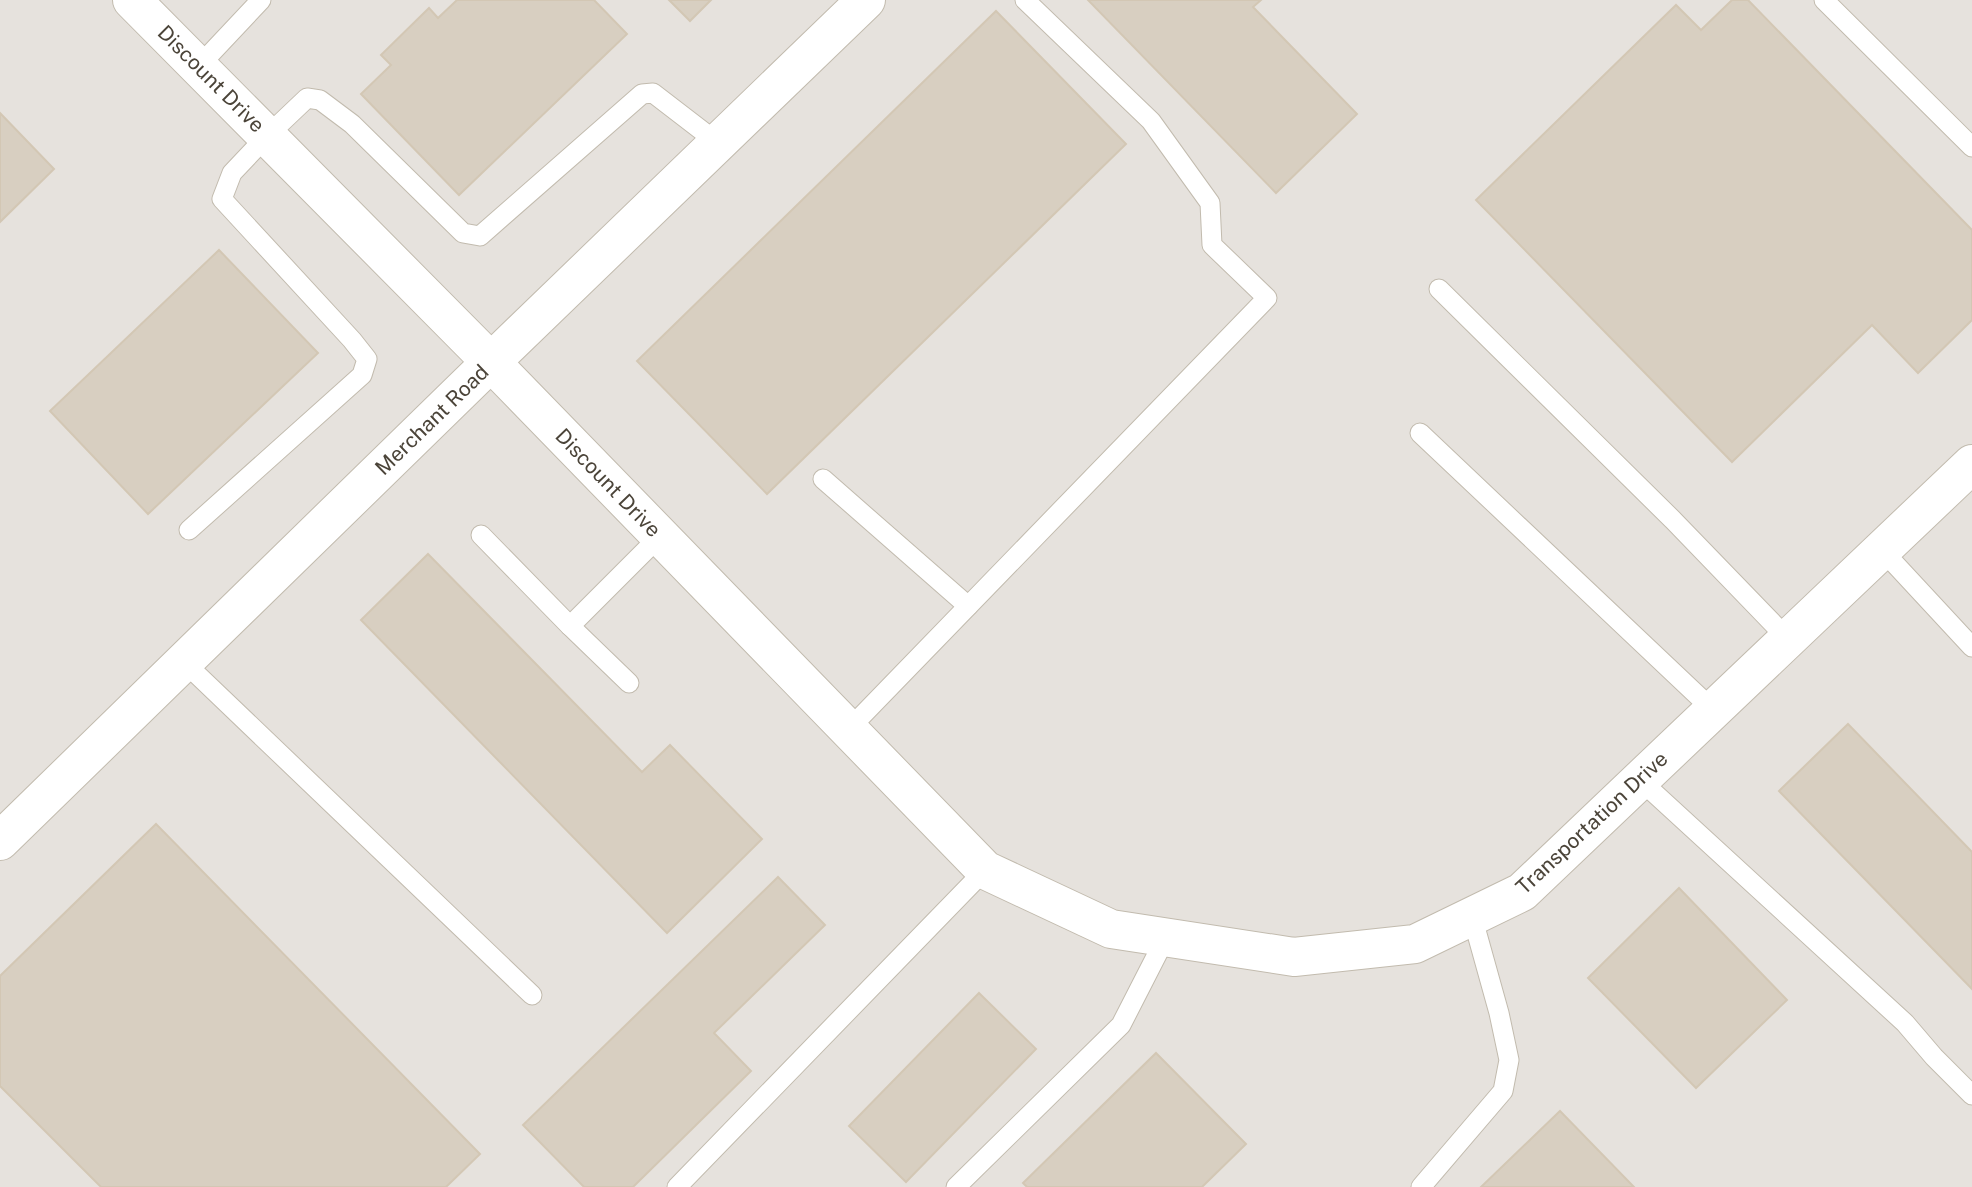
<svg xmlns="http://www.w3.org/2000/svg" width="1972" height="1187" viewBox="0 0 1972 1187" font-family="'Public Sans',sans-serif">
  <rect width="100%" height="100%" fill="#f6f3ec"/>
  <rect fill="#e6e2dd" x="0" y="0" width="1972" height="1187"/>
  <g fill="#d8cfc1" stroke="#d3c7b4" stroke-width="2">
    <polygon points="457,0 594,0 627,34 459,195 361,94 391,65 381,55 429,8 438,18"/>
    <polygon points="669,0 711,0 690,21"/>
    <polygon points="1088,0 1261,0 1253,7 1357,114 1276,193"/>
    <polygon points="1732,0 1748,0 1972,230 1972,320 1918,373 1872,325 1732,462 1476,200 1676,5 1701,30"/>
    <polygon points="996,11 1126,144 767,494 637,361"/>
    <polygon points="0,113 54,169 0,222"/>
    <polygon points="219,250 318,353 148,514 50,411"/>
    <polygon points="428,554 642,772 670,745 762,839 667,933 361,620"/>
    <polygon points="1848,724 1972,852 1972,989 1779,791"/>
    <polygon points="156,824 480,1154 446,1187 101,1187 0,1086 0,976"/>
    <polygon points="778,877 825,925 714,1033 751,1071 633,1187 584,1187 523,1125"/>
    <polygon points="1679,888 1787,1000 1696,1088 1588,978"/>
    <polygon points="979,993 1036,1049 906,1182 849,1126"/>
    <polygon points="1156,1053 1246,1144 1202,1187 1027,1187 1023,1183"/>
    <polygon points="1560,1111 1634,1187 1481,1187"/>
  </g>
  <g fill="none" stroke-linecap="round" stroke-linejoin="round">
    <defs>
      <g id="service">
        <polyline points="1824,0 1972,147"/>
        <polyline points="198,67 261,0"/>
        <polyline points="1439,289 1673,520 1788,639"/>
        <polyline points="1420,433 1713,710"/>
        <polyline points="823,479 968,606"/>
        <polyline points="189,530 362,375 367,359 352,340 222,199 232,173 267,136 307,98 320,100 352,124 463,233 480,236 642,94 653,93 718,143"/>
        <polyline points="481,535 570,626 660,536"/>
        <polyline points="1882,550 1972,647"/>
        <polyline points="570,626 629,683"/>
        <polyline points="184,662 532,995"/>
        <polyline points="848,730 1267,298 1212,245 1210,203 1151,121 1025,0"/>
        <polyline points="1640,780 1905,1023 1934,1057 1972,1095"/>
        <polyline points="677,1187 985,870"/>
        <polyline points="956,1187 1121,1025 1166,937"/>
        <polyline points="1421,1187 1503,1091 1509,1060 1499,1013 1472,916"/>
      </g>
      <polyline id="minor" points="132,0 491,362 985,870 1111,929 1294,957 1415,944 1522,892 1972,464"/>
      <polyline id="tertiary" points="0,841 491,362 866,0"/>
    </defs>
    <use href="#service" stroke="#c2bbae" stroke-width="21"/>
    <use href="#minor" stroke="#c2bbae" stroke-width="40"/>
    <use href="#tertiary" stroke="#c2bbae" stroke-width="40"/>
    <use href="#service" stroke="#fff" stroke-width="19"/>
    <use href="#minor" stroke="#fff" stroke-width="38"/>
    <use href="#tertiary" stroke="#fff" stroke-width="38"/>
  </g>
  <g text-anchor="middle" stroke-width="6" stroke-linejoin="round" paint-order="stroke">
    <g font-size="21" fill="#4b4439" stroke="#fff">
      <text transform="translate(211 79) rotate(45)" y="7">Discount Drive</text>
      <text transform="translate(432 420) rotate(-44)" y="7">Merchant Road</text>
      <text transform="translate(608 483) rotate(46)" y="7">Discount Drive</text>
      <text transform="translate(1592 823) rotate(-43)" y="7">Transportation Drive</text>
    </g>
  </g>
</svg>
